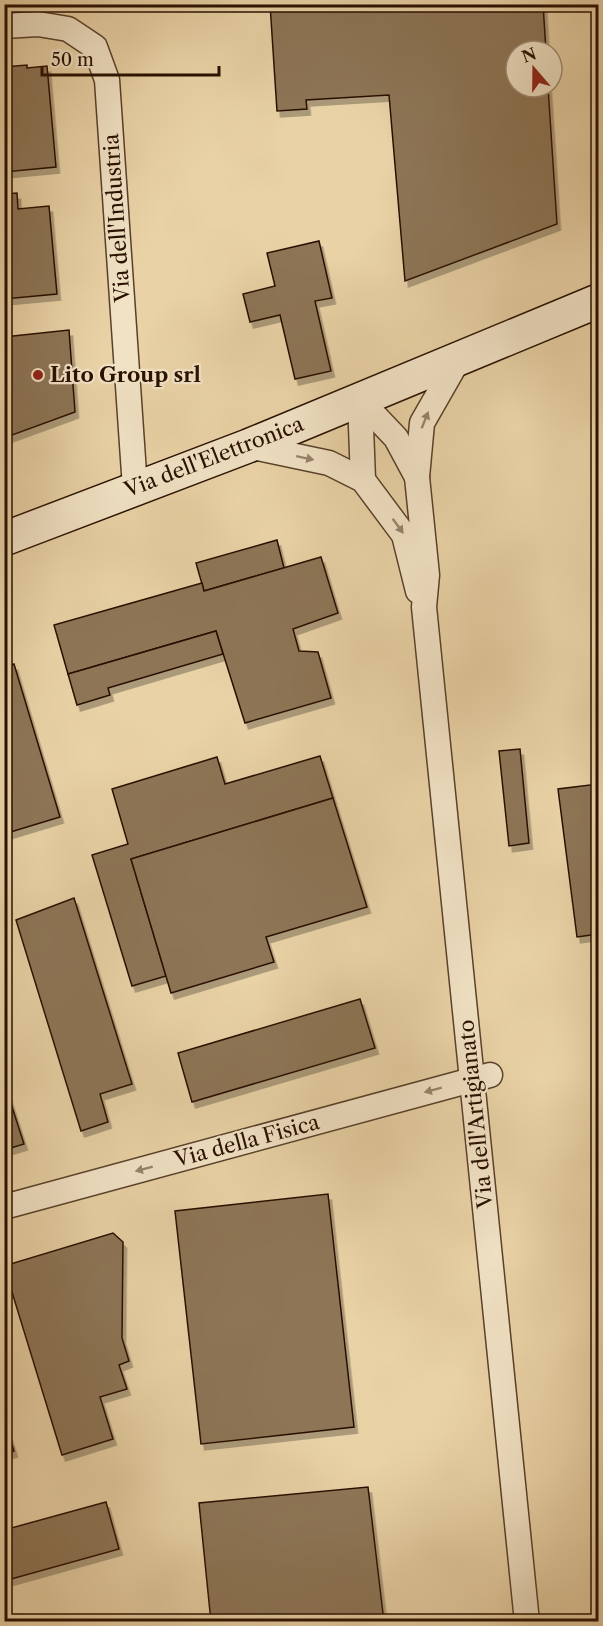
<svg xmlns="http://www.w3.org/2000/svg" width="603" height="1626" viewBox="0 0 603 1626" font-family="'Libre Caslon Text',serif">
  <defs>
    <filter id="shadow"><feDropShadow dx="3.5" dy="6" stdDeviation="0" flood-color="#0004"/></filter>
  </defs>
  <rect width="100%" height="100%" fill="#e9d2a6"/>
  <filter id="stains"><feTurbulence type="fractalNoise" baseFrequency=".00333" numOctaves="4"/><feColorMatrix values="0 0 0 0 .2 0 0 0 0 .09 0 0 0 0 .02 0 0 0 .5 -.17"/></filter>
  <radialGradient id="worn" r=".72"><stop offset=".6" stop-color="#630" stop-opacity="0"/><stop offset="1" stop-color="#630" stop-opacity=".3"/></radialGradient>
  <g fill="#8d7556" stroke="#291000" stroke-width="1.5" filter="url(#shadow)">
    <polygon points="270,4 543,4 546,51 516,51 516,87 548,87 557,224 405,281 389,95 306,100 307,109 277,111"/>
    <polygon points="27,65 27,68 47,66 56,167 4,172 4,67"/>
    <polygon points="17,193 18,209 49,206 57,294 4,299 4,194"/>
    <polygon points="319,241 332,298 315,301 331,371 295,379 280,315 250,322 243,294 275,286 267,253"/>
    <polygon points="69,330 75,412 4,438 4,337"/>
    <polygon points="277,540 284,568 204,591 196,563"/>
    <polygon points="321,557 338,613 293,629 299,651 318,652 331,698 245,723 216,631 68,674 54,625 202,583 204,591"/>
    <polygon points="216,631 223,654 108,688 110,695 77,705 68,674"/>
    <polygon points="14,664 60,817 4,834 4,667"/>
    <polygon points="520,749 529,843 509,846 499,751"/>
    <polygon points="320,756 333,798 131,859 166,976 132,986 92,855 128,844 112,789 217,757 225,784"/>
    <polygon points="598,784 598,934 577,937 558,789"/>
    <polygon points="333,798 367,907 266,937 274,962 171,993 131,859"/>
    <polygon points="74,898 132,1084 100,1094 108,1122 81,1131 16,920"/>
    <polygon points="360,999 375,1048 192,1102 178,1053"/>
    <polygon points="4,1082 24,1144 4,1150"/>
    <polygon points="328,1194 354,1427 201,1444 175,1211"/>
    <polygon points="113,1233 123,1242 122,1338 129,1361 119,1365 127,1389 100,1397 113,1439 62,1455 4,1266"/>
    <polygon points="4,1419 14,1451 4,1454"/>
    <polygon points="368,1487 384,1622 211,1622 199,1503"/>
    <polygon points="106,1502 119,1549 4,1581 4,1530"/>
    <polygon points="107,1616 108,1622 88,1622"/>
  </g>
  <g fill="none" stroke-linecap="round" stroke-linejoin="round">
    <defs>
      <g id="street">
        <polyline points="4,26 38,24 68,29 95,47 107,80 135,488"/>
        <polyline points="458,360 422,423 417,477 427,575 424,607 527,1622"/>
        <polyline points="360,400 396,438 417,477"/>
        <polyline points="360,400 363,480"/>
        <polyline points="248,446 329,463 363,480 404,535 418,591"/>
        <polyline points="4,1207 490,1075"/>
      </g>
      <polyline id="secondary" points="4,539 248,446 598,301"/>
    </defs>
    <use href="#street" stroke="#59402a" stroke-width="27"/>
    <use href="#secondary" stroke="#291000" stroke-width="36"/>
    <use href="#street" stroke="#f1e2c5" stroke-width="24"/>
    <use href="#secondary" stroke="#f1e2c5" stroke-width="33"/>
  </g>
  <defs><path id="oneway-solid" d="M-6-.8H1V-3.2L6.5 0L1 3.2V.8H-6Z" transform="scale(1.5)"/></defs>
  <g fill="#97846c">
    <use href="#oneway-solid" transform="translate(425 420) rotate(-68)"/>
    <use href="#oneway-solid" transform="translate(305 458) rotate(12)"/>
    <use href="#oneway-solid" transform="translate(398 526) rotate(54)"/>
    <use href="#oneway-solid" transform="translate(433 1090) rotate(165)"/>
    <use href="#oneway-solid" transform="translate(144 1169) rotate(165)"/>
  </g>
  <circle fill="#8f2418" stroke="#f1e2c5" stroke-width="2" cx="38" cy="375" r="6"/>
  <g text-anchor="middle" stroke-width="4.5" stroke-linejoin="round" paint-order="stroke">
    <g font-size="21" fill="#291000" stroke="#f1e2c5">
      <text transform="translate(117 218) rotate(-94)" y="7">Via dell'Industria</text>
      <text transform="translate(214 457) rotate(-21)" y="7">Via dell'Elettronica</text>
      <text transform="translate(476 1114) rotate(-96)" y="7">Via dell'Artigianato</text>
      <text transform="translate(247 1141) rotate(-15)" y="7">Via della Fisica</text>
    </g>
    <g font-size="21" font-weight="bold" fill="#291000" stroke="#f1e2c5" text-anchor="start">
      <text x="50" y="382">Lito Group srl</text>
    </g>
  </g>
  <rect width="603" height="1626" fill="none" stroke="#e9d2a6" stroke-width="24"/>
  <rect x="6" y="6" width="591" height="1614" fill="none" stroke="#291000" stroke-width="3"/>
  <rect x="12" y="12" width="579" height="1602" fill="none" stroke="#291000" stroke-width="1.5"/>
  <g transform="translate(534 69) rotate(340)"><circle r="28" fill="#f1e2c5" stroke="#a18e76" stroke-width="1.5"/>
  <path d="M0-4.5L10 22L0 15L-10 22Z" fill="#8f2418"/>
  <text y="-9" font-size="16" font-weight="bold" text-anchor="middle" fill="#291000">N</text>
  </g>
  <path d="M42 66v9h177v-9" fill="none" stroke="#291000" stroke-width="3"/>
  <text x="51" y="66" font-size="18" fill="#291000" stroke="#f1e2c5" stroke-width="4.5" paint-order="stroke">50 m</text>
  <rect width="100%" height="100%" filter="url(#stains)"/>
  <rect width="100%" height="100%" fill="url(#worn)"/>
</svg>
